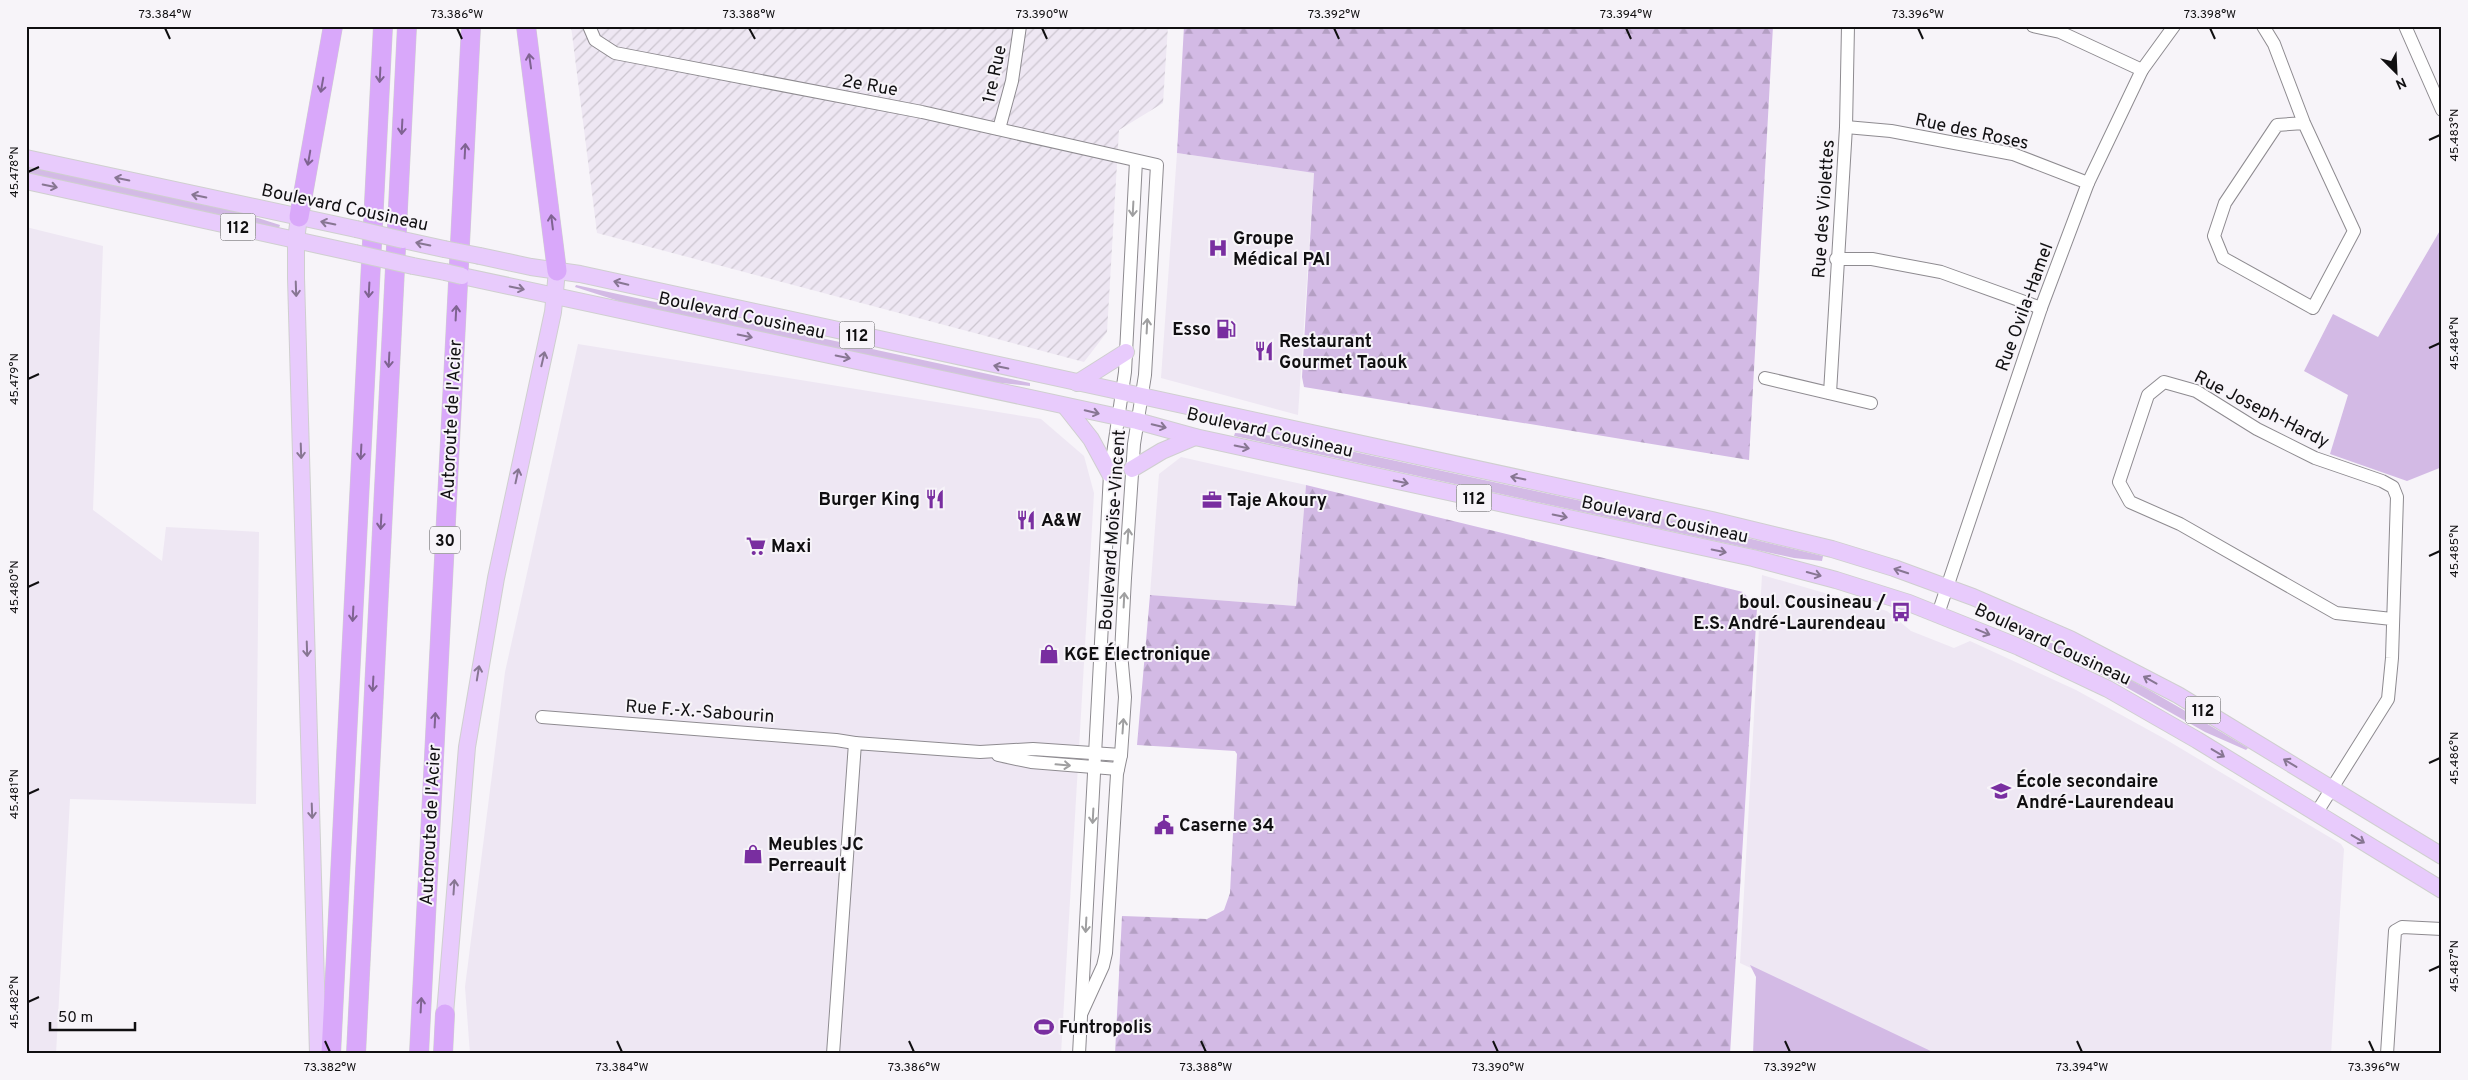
<svg xmlns="http://www.w3.org/2000/svg" width="2468" height="1080" viewBox="0 0 2468 1080" font-family="Overpass,sans-serif">
  <defs>
    <pattern id="industrial-furrows" width="10" height="10" patternUnits="userSpaceOnUse" patternTransform="scale(1.25)"><rect width="10" height="10" fill="#eee7f3"/><path d="M-1 1l2-2M0 10L10 0M9 11l2-2" fill="none" stroke="#cbc5cf"/></pattern>
    <pattern id="forest-firs" width="22" height="20" patternUnits="userSpaceOnUse" patternTransform="scale(1.25)"><rect width="22" height="20" fill="#d3bae5"/><path d="M5 1l3.5 6h-7zM16 11l3.5 6h-7z" fill="#b49fc3"/></pattern>
  </defs>
  <rect width="100%" height="100%" fill="#f7f4f9"/>
  <g fill="#eee7f3">
    <polygon points="1177,153 1314,173 1298,415 1161,378"/>
    <polygon points="26,227 103,246 93,510 162,561 166,527 259,532 256,804 70,799 56,1054 26,1054"/>
    <polygon points="578,344 1041,419 1084,456 1094,493 1061,1054 470,1054 465,987 505,672"/>
    <polygon points="1181,457 1306,485 1296,606 1150,595 1159,474"/>
    <polygon points="1762,575 1887,611 1911,631 1954,648 1970,641 2076,690 2165,739 2341,844 2344,849 2331,1054 1933,1054 1740,963"/>
  </g>
  <polygon fill="url(#industrial-furrows)" points="571,26 1168,26 1163,103 1119,130 1107,332 1084,362 597,233"/>
  <g fill="#d3bae5">
    <polygon points="26,166 233,210 280,225 279,228 26,174"/>
    <polygon points="2442,227 2442,467 2407,481 2330,454 2348,395 2304,371 2333,314 2378,337"/>
    <polygon points="576,285 1030,383 1030,386 992,382 631,305 575,287"/>
    <polygon points="1235,433 1281,436 1693,525 1823,556 1822,561 1794,558 1234,436"/>
    <path d="M2042 641C2069 646 2092 659 2116 672 2161 696 2204 722 2248 748L2246 750 2205 732 2122 685 2040 645Z"/>
    <polygon points="1750,965 1937,1054 1753,1054 1756,977"/>
  </g>
  <g fill="url(#forest-firs)">
    <polygon points="1184,26 1773,26 1749,460 1304,387 1302,377 1314,173 1177,153"/>
    <polygon points="1306,485 1743,592 1757,608 1730,1054 1115,1054 1122,916 1207,919 1224,910 1230,893 1237,754 1235,751 1137,745 1150,595 1296,606"/>
  </g>
  <g fill="none" stroke-linecap="round" stroke-linejoin="round">
    <defs>
      <g id="minor">
        <polyline points="589,26 595,40 615,53 922,112 1157,165 1145,375 1134,444 1125,578 1121,653 1125,697 1121,755 1117,774 1106,953 1103,966 1082,1012"/>
        <polyline points="2033,26 2060,32 2142,70"/>
        <polyline points="2263,26 2274,44 2304,123 2354,231 2313,308 2223,258 2214,236 2225,203 2277,125 2304,123"/>
        <polyline points="2405,26 2442,110"/>
        <polyline points="1846,127 1891,131 2013,154 2088,183"/>
        <polyline points="999,129 1012,81 1020,26"/>
        <polyline points="1836,259 1872,259 1941,272 2041,308"/>
        <polyline points="1765,378 1871,403"/>
        <polyline points="1830,393 1846,127 1848,26"/>
        <polyline points="1938,614 2041,308 2088,183 2142,70 2174,26"/>
        <polyline points="542,717 836,740 855,743"/>
        <polyline points="998,755 1031,762 1118,769"/>
        <polyline points="2317,812 2388,699 2392,658 2397,497 2393,487 2382,481 2315,458 2257,429 2196,391 2164,382 2148,395 2119,482 2130,502 2180,524 2336,613 2392,619"/>
        <polyline points="833,1054 855,743 980,752 1033,749 1121,755"/>
        <polyline points="1079,1054 1110,474 1125,372 1136,161"/>
        <polyline points="2387,1054 2395,931 2402,927 2442,929"/>
      </g>
      <g id="major">
        <polyline points="26,158 356,229"/>
        <polyline points="26,181 355,253"/>
        <polyline points="299,217 296,240 296,278 318,1054"/>
        <polyline points="403,240 444,249"/>
        <polyline points="480,256 531,267 580,274 1712,520 1832,549 1894,568 1973,597 2070,639 2178,695 2442,856"/>
        <polyline points="413,266 445,272"/>
        <polyline points="462,276 1137,421 1195,437 1753,558 1836,580 1909,603 2019,647 2108,689 2197,740 2442,890"/>
        <polyline points="1077,383 1126,352"/>
        <polyline points="1065,406 1091,439 1110,474"/>
        <polyline points="1132,469 1162,451 1195,437"/>
        <polyline points="445,1014 467,747 496,578 553,312 557,271"/>
      </g>
      <g id="highway">
        <polyline points="526,26 557,271"/>
        <polyline points="299,217 333,26"/>
        <polyline points="331,1054 383,26"/>
        <polyline points="356,1054 407,26"/>
        <polyline points="419,1054 471,26"/>
        <polyline points="443,1054 445,1014"/>
      </g>
    </defs>
    <use href="#minor" stroke="#8e8b90" stroke-width="14"/>
    <use href="#major" stroke="#cfcfcf" stroke-width="18"/>
    <use href="#highway" stroke="#cfcfcf" stroke-width="20"/>
    <use href="#minor" stroke="#fff" stroke-width="12"/>
    <use href="#major" stroke="#e8cbfc" stroke-width="16"/>
    <use href="#highway" stroke="#d9a8fa" stroke-width="19"/>
    <defs>
      <g id="major-bridge">
        <polyline points="356,229 403,240"/>
        <polyline points="444,249 480,256"/>
        <polyline points="355,253 413,266"/>
        <polyline points="445,272 462,276"/>
      </g>
    </defs>
    <use href="#major-bridge" stroke="#cfcfcf" stroke-width="18" stroke-linecap="butt"/>
    <use href="#major-bridge" stroke="#e8cbfc" stroke-width="16"/>
  </g>
  <defs><path id="oneway-shaft" d="M-6 0H5M1.5-3L5.5 0L1.5 3" fill="none" stroke-width="1.6" stroke-linecap="round" stroke-linejoin="round" transform="scale(1.25)"/></defs>
  <g stroke="#7f6391">
    <use href="#oneway-shaft" transform="translate(530 61) rotate(-98)"/>
    <use href="#oneway-shaft" transform="translate(380 75) rotate(93)"/>
    <use href="#oneway-shaft" transform="translate(322 85) rotate(100)"/>
    <use href="#oneway-shaft" transform="translate(402 127) rotate(93)"/>
    <use href="#oneway-shaft" transform="translate(465 151) rotate(-87)"/>
    <use href="#oneway-shaft" transform="translate(309 158) rotate(100)"/>
    <use href="#oneway-shaft" transform="translate(552 222) rotate(-97)"/>
    <use href="#oneway-shaft" transform="translate(369 290) rotate(93)"/>
    <use href="#oneway-shaft" transform="translate(456 313) rotate(-87)"/>
    <use href="#oneway-shaft" transform="translate(389 360) rotate(93)"/>
    <use href="#oneway-shaft" transform="translate(361 452) rotate(93)"/>
    <use href="#oneway-shaft" transform="translate(381 522) rotate(93)"/>
    <use href="#oneway-shaft" transform="translate(353 614) rotate(93)"/>
    <use href="#oneway-shaft" transform="translate(373 684) rotate(93)"/>
    <use href="#oneway-shaft" transform="translate(435 720) rotate(-87)"/>
    <use href="#oneway-shaft" transform="translate(421 1005) rotate(-87)"/>
  </g>
  <g stroke="#877692">
    <use href="#oneway-shaft" transform="translate(122 179) rotate(-168)"/>
    <use href="#oneway-shaft" transform="translate(50 186) rotate(12)"/>
    <use href="#oneway-shaft" transform="translate(199 196) rotate(-168)"/>
    <use href="#oneway-shaft" transform="translate(328 223) rotate(-168)"/>
    <use href="#oneway-shaft" transform="translate(423 244) rotate(-168)"/>
    <use href="#oneway-shaft" transform="translate(621 283) rotate(-167)"/>
    <use href="#oneway-shaft" transform="translate(517 288) rotate(12)"/>
    <use href="#oneway-shaft" transform="translate(296 289) rotate(88)"/>
    <use href="#oneway-shaft" transform="translate(745 336) rotate(12)"/>
    <use href="#oneway-shaft" transform="translate(843 357) rotate(12)"/>
    <use href="#oneway-shaft" transform="translate(543 359) rotate(-77)"/>
    <use href="#oneway-shaft" transform="translate(1001 367) rotate(-168)"/>
    <use href="#oneway-shaft" transform="translate(1092 412) rotate(13)"/>
    <use href="#oneway-shaft" transform="translate(1159 426) rotate(13)"/>
    <use href="#oneway-shaft" transform="translate(1242 447) rotate(12)"/>
    <use href="#oneway-shaft" transform="translate(301 451) rotate(88)"/>
    <use href="#oneway-shaft" transform="translate(517 476) rotate(-78)"/>
    <use href="#oneway-shaft" transform="translate(1518 478) rotate(-168)"/>
    <use href="#oneway-shaft" transform="translate(1401 482) rotate(12)"/>
    <use href="#oneway-shaft" transform="translate(1560 516) rotate(12)"/>
    <use href="#oneway-shaft" transform="translate(1719 551) rotate(12)"/>
    <use href="#oneway-shaft" transform="translate(1901 571) rotate(-162)"/>
    <use href="#oneway-shaft" transform="translate(1814 574) rotate(15)"/>
    <use href="#oneway-shaft" transform="translate(1983 632) rotate(22)"/>
    <use href="#oneway-shaft" transform="translate(307 649) rotate(88)"/>
    <use href="#oneway-shaft" transform="translate(478 673) rotate(-81)"/>
    <use href="#oneway-shaft" transform="translate(2150 680) rotate(-151)"/>
    <use href="#oneway-shaft" transform="translate(2218 753) rotate(31)"/>
    <use href="#oneway-shaft" transform="translate(2290 763) rotate(-149)"/>
    <use href="#oneway-shaft" transform="translate(312 811) rotate(88)"/>
    <use href="#oneway-shaft" transform="translate(2358 839) rotate(31)"/>
    <use href="#oneway-shaft" transform="translate(454 887) rotate(-86)"/>
  </g>
  <g stroke="#9f9fa0">
    <use href="#oneway-shaft" transform="translate(1133 209) rotate(93)"/>
    <use href="#oneway-shaft" transform="translate(1147 326) rotate(-87)"/>
    <use href="#oneway-shaft" transform="translate(1128 536) rotate(-86)"/>
    <use href="#oneway-shaft" transform="translate(1124 600) rotate(-87)"/>
    <use href="#oneway-shaft" transform="translate(1123 726) rotate(-86)"/>
    <use href="#oneway-shaft" transform="translate(1063 765) rotate(5)"/>
    <use href="#oneway-shaft" transform="translate(1093 816) rotate(93)"/>
    <use href="#oneway-shaft" transform="translate(1086 925) rotate(93)"/>
  </g>
  <path fill="none" stroke="#100f11" stroke-width="2" d="M165 28 170 39M457 28 462 39M749 28 755 39M1042 28 1047 39M1334 28 1339 39M1626 28 1631 39M1918 28 1923 39M2210 28 2215 39M2429 140 2440 135M28 172 39 167M2429 348 2440 343M28 379 39 374M2429 556 2440 551M28 587 39 582M2429 763 2440 758M28 794 39 789M2429 971 2440 966M28 1002 39 997M325 1041 330 1052M617 1041 622 1052M909 1041 914 1052M1201 1041 1206 1052M1493 1041 1498 1052M1785 1041 1790 1052M2077 1041 2082 1052M2369 1041 2374 1052"/>
  <defs>
    <symbol id="hospital-bare" viewBox="-9 -9 18 18"><path d="M-5-5h3v3.5h4V-5h3V5h-3V1.5h-4V5h-3Z" fill="#792ea0" stroke="#f7f4f9" stroke-width="2.5" paint-order="stroke"/></symbol>
    <symbol id="fuel-bare" viewBox="-9 -9 18 18"><path d="M-5.5-6h7V0h2V4h1.3V-2.5L3-4.5l.8-.8L6-3V5H2.5V1h-1V6h-7ZM-4.2-4.7v3.2H.2V-4.7Z" fill="#792ea0" stroke="#f7f4f9" stroke-width="2.5" paint-order="stroke"/></symbol>
    <symbol id="restaurant-bare" viewBox="-9 -9 18 18"><path d="M-5-6h1v4h1v-4h1v4h1v-4h1v5L-1.5 .5V6h-2V.5L-5-1ZM5-6V6H3V1.5H1.5Q1.5-4 5-6Z" fill="#792ea0" stroke="#f7f4f9" stroke-width="2.5" paint-order="stroke"/></symbol>
    <symbol id="office-bare" viewBox="-9 -9 18 18"><path d="M-6-3h4V-5.5h4V-3h4V5H-6ZM-1-4.5V-3h2v-1.5ZM-6 0V1H6V0Z" fill="#792ea0" stroke="#f7f4f9" stroke-width="2.5" paint-order="stroke"/></symbol>
    <symbol id="supermarket-bare" viewBox="-9 -9 18 18"><path d="M-6-5.5h2.5l.6 2H6L4.5 2H-2.5L-4.4-4H-6ZM-1.5 3.2a1.3 1.3 0 1 0 .1 0ZM3 3.2a1.3 1.3 0 1 0 .1 0Z" fill="#792ea0" stroke="#f7f4f9" stroke-width="2.5" paint-order="stroke"/></symbol>
    <symbol id="bus-bare" viewBox="-9 -9 18 18"><path d="M-5-6H5V4H4V6H2V4H-2V6H-4V4H-5ZM-3.5-4V0h7V-4ZM-3.5 1.2v1.5H-2V1.2ZM2 1.2v1.5H3.5V1.2Z" fill="#792ea0" stroke="#f7f4f9" stroke-width="2.5" paint-order="stroke"/></symbol>
    <symbol id="shop-bare" viewBox="-9 -9 18 18"><path d="M-5-2.5h2.3a2.7 3.5 0 0 1 5.4 0H5L5.5 6h-11ZM-1.5-2.5h3a1.5 2.3 0 0 0-3 0Z" fill="#792ea0" stroke="#f7f4f9" stroke-width="2.5" paint-order="stroke"/></symbol>
    <symbol id="school-bare" viewBox="-9 -9 18 18"><path d="M0-5L7-2L0 1L-7-2ZM-4 1L0 2.5L4 1V4Q0 6-4 4Z" fill="#792ea0" stroke="#f7f4f9" stroke-width="2.5" paint-order="stroke"/></symbol>
    <symbol id="civic-bare" viewBox="-9 -9 18 18"><path d="M-.6-6.5H3V-4.5H.6V-3L4-1V1h2V6H-6V1h2V-1L-.6-3ZM-1.2 2.5V6h2.4V2.5Z" fill="#792ea0" stroke="#f7f4f9" stroke-width="2.5" paint-order="stroke"/></symbol>
    <symbol id="stadium-bare" viewBox="-9 -9 18 18"><path d="M0-5a6.5 5 0 1 0 0 10a6.5 5 0 1 0 0-10ZM-3.5-1.8h7v3.6h-7Z" fill="#792ea0" stroke="#f7f4f9" stroke-width="2.5" paint-order="stroke"/></symbol>
  </defs>
  <g fill-rule="evenodd">
    <use href="#hospital-bare" x="1204" y="234" width="28" height="28"/>
    <use href="#fuel-bare" x="1212" y="315" width="28" height="28"/>
    <use href="#restaurant-bare" x="1250" y="337" width="28" height="28"/>
    <use href="#restaurant-bare" x="921" y="485" width="28" height="28"/>
    <use href="#office-bare" x="1198" y="486" width="28" height="28"/>
    <use href="#restaurant-bare" x="1012" y="506" width="28" height="28"/>
    <use href="#supermarket-bare" x="742" y="532" width="28" height="28"/>
    <use href="#bus-bare" x="1887" y="598" width="28" height="28"/>
    <use href="#shop-bare" x="1035" y="640" width="28" height="28"/>
    <use href="#school-bare" x="1987" y="777" width="28" height="28"/>
    <use href="#civic-bare" x="1150" y="811" width="28" height="28"/>
    <use href="#shop-bare" x="739" y="840" width="28" height="28"/>
    <use href="#stadium-bare" x="1030" y="1013" width="28" height="28"/>
  </g>
  <g text-anchor="middle" stroke-width="4" stroke-linejoin="round" paint-order="stroke">
    <g fill="#f7f4f9" stroke="#555457" stroke-width="1">
      <rect x="220.5" y="213.5" width="35" height="27" rx="4"/>
      <rect x="839.5" y="321.5" width="35" height="27" rx="4"/>
      <rect x="1456.5" y="484.5" width="35" height="27" rx="4"/>
      <rect x="430" y="526.5" width="30" height="27" rx="4"/>
      <rect x="2185.5" y="696.5" width="35" height="27" rx="4"/>
    </g>
    <g font-size="16" font-weight="bold" fill="#100f11">
      <text x="238" y="233">112</text>
      <text x="857" y="341">112</text>
      <text x="1474" y="504">112</text>
      <text x="445" y="546">30</text>
      <text x="2203" y="716">112</text>
    </g>
    <g font-size="18" fill="#100f11" stroke="#f7f4f9">
      <text transform="translate(994 74) rotate(-78)" y="6">1re Rue</text>
      <text transform="translate(870 85) rotate(10)" y="6">2e Rue</text>
      <text transform="translate(1972 131) rotate(12)" y="6">Rue des Roses</text>
      <text transform="translate(345 207) rotate(12)" y="6">Boulevard Cousineau</text>
      <text transform="translate(1823 209) rotate(-86)" y="6">Rue des Violettes</text>
      <text transform="translate(2024 307) rotate(-70)" y="6">Rue Ovila-Hamel</text>
      <text transform="translate(742 315) rotate(12)" y="6">Boulevard Cousineau</text>
      <text transform="translate(2262 409) rotate(27)" y="6">Rue Joseph-Hardy</text>
      <text transform="translate(451 420) rotate(-87)" y="6">Autoroute de l'Acier</text>
      <text transform="translate(1270 432) rotate(13)" y="6">Boulevard Cousineau</text>
      <text transform="translate(1665 519) rotate(12)" y="6">Boulevard Cousineau</text>
      <text transform="translate(1112 530) rotate(-86)" y="6">Boulevard Moïse-Vincent</text>
      <text transform="translate(2053 644) rotate(25)" y="6">Boulevard Cousineau</text>
      <text transform="translate(700 711) rotate(4)" y="6">Rue F.-X.-Sabourin</text>
      <text transform="translate(430 825) rotate(-87)" y="6">Autoroute de l'Acier</text>
    </g>
    <g font-size="18" font-weight="bold" fill="#100f11" stroke="#f7f4f9" text-anchor="start">
      <text x="1233" y="244">Groupe<tspan x="1233" dy="21">Médical PAI</tspan></text>
      <text x="1211" y="335" text-anchor="end">Esso</text>
      <text x="1279" y="347">Restaurant<tspan x="1279" dy="21">Gourmet Taouk</tspan></text>
      <text x="920" y="505" text-anchor="end">Burger King</text>
      <text x="1227" y="506">Taje Akoury</text>
      <text x="1041" y="526">A&amp;W</text>
      <text x="771" y="552">Maxi</text>
      <text x="1886" y="608" text-anchor="end">boul. Cousineau /<tspan x="1886" dy="21">E.S. André-Laurendeau</tspan></text>
      <text x="1064" y="660">KGE Électronique</text>
      <text x="2016" y="787">École secondaire<tspan x="2016" dy="21">André-Laurendeau</tspan></text>
      <text x="1179" y="831">Caserne 34</text>
      <text x="768" y="850">Meubles JC<tspan x="768" dy="21">Perreault</tspan></text>
      <text x="1059" y="1033">Funtropolis</text>
    </g>
  </g>
  <rect width="2468" height="1080" fill="none" stroke="#f7f4f9" stroke-width="55"/>
  <g transform="translate(2396 72) rotate(156)" stroke="#f7f4f9" stroke-width="4" paint-order="stroke">
  <path d="M0-4L9 19L0 12L-9 19Z" fill="#100f11"/>
  <text y="-8" font-size="14" font-weight="bold" text-anchor="middle" fill="#100f11">N</text>
  </g>
  <path d="M50 1022v8h85v-8" fill="none" stroke="#100f11" stroke-width="2.5"/>
  <text x="58" y="1022" font-size="15" fill="#100f11" stroke="#f7f4f9" stroke-width="4" paint-order="stroke">50 m</text>
  <rect x="28" y="28" width="2412" height="1024" fill="none" stroke="#100f11" stroke-width="2"/>
  <g font-size="12" text-anchor="middle" fill="#100f11">
    <text x="165" y="18">73.384°W</text>
    <text x="457" y="18">73.386°W</text>
    <text x="749" y="18">73.388°W</text>
    <text x="1042" y="18">73.390°W</text>
    <text x="1334" y="18">73.392°W</text>
    <text x="1626" y="18">73.394°W</text>
    <text x="1918" y="18">73.396°W</text>
    <text x="2210" y="18">73.398°W</text>
    <text transform="translate(2454 135) rotate(-90)" y="4">45.483°N</text>
    <text transform="translate(14 172) rotate(-90)" y="4">45.478°N</text>
    <text transform="translate(2454 343) rotate(-90)" y="4">45.484°N</text>
    <text transform="translate(14 379) rotate(-90)" y="4">45.479°N</text>
    <text transform="translate(2454 551) rotate(-90)" y="4">45.485°N</text>
    <text transform="translate(14 587) rotate(-90)" y="4">45.480°N</text>
    <text transform="translate(2454 758) rotate(-90)" y="4">45.486°N</text>
    <text transform="translate(14 794) rotate(-90)" y="4">45.481°N</text>
    <text transform="translate(2454 966) rotate(-90)" y="4">45.487°N</text>
    <text transform="translate(14 1002) rotate(-90)" y="4">45.482°N</text>
    <text x="330" y="1071">73.382°W</text>
    <text x="622" y="1071">73.384°W</text>
    <text x="914" y="1071">73.386°W</text>
    <text x="1206" y="1071">73.388°W</text>
    <text x="1498" y="1071">73.390°W</text>
    <text x="1790" y="1071">73.392°W</text>
    <text x="2082" y="1071">73.394°W</text>
    <text x="2374" y="1071">73.396°W</text>
  </g>
</svg>
